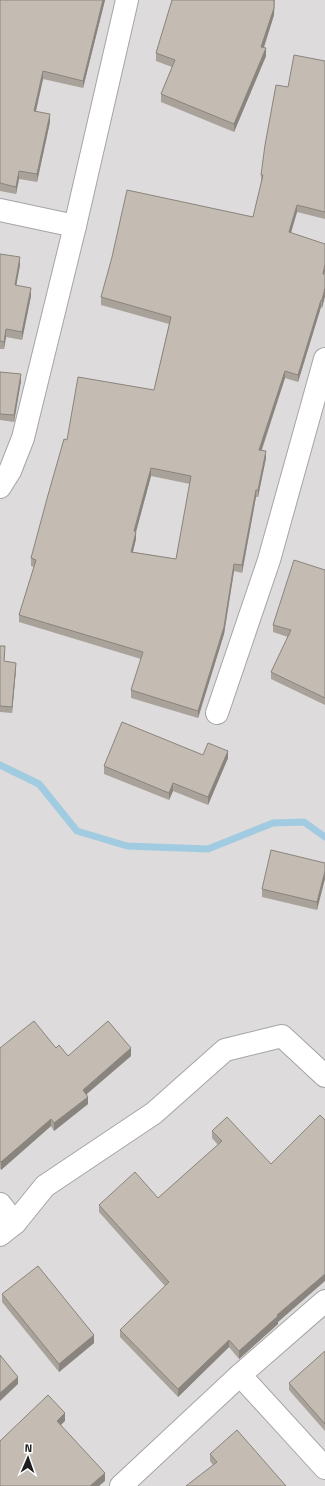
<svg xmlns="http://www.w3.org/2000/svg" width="325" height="1486" viewBox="0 0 325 1486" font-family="'Titillium Web',sans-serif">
  <rect width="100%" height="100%" fill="#f0ede4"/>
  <rect fill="#dddbdb" x="0" y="0" width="325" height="1486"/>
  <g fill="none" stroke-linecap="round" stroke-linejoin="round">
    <polyline stroke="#a1cbe1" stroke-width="7" points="0,765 39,784 77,831 127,846 208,849 273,823 304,822 325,837"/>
    <defs>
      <g id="street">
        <polyline points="0,210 75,226"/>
        <polyline points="0,487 10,471 23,438 75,226 127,0"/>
        <polyline points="217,713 269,560 325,359"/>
        <polyline points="0,1204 15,1223"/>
        <polyline points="0,1235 15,1223 45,1186 154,1113 225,1050 282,1036 325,1076"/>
        <polyline points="240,1375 325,1468"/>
        <polyline points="121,1486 240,1375 325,1301"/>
      </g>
    </defs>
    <use href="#street" stroke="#a5a5a5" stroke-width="24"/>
    <use href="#street" stroke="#fff" stroke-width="22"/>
  </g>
  <g fill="#a9a29a" fill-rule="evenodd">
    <polygon points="0,0 105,0 83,88 43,79 36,111 50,122 37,182 19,179 16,194 0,191"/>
    <polygon points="172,0 275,0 274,15 264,48 266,56 234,132 161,102 161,94 172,67 156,61 156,53"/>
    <path d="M325 61V219L297 212 291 233 325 274V296L322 308 321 307 298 382 285 378 262 450 266 458 258 497H256L242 573 234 571 224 634 198 718 131 698V690L141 659 19 622V615L34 567 31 566V558L67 440 154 390 169 324 101 305V297L253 217 261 183V175L288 87ZM151 476 190 484 176 559 133 552 136 539V532Z"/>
    <polygon points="0,254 20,265 16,285 31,296 22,340 6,337 4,349 0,349"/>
    <polygon points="0,372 21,381 14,422 0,420"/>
    <polygon points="325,570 325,705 271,679 271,672 288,637 273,632 273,625"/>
    <polygon points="0,646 5,652 4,662 16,669 12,713 0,712"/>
    <polygon points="203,755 228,758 208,805 173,791 169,800 104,774 104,766"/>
    <polygon points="325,863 317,910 262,897 262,889"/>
    <polygon points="0,1048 56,1048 68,1056 131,1056 87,1094 88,1104 54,1131 51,1126 1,1170 0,1168"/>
    <polygon points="227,1117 278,1322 278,1324 239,1359 229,1347 178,1397 120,1337 120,1330 165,1286 99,1212 99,1205 158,1198 218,1145 212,1138 212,1131"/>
    <polygon points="2,1294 94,1343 59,1372 2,1302"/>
    <polygon points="325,1351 325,1431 289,1390 289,1383"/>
    <polygon points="210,1454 286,1486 213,1465 210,1461"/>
  </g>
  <g fill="#89847d">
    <polygon points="103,0 105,0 83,88 83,81"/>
    <polygon points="274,0 274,15 261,55 261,47"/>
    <polygon points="266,48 266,56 234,132 234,124"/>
    <polygon points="43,71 43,79 34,119 34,111"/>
    <polygon points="50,114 50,122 37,182 37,174"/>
    <polygon points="19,171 19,179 16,194 16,187"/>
    <polygon points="297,205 297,212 289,239 289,232"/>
    <polygon points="20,257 20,265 15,293 15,285"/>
    <polygon points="325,264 325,272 323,281 323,274"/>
    <polygon points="31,288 31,296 22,340 22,332"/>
    <polygon points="325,288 325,296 322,308 322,300"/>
    <polygon points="321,300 321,307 298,382 298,375"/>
    <polygon points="6,329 6,337 4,349 4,342"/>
    <polygon points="285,371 285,378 259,457 259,450"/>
    <polygon points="21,374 21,381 14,422 14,415"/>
    <polygon points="266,451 266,458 258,497 258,490"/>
    <polygon points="151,468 151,476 134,539 134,531"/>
    <polygon points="256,490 256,497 242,573 242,565"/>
    <polygon points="136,532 136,539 131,559 131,552"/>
    <polygon points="234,564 234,571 224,634 198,718 198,711"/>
    <polygon points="16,663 16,669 12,713 12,707"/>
    <polygon points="228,751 228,758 208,805 208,797"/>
    <polygon points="173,783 173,791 169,800 169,793"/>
    <polygon points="325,871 325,879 317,910 317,902"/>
    <polygon points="131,1048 131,1056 83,1097 83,1090"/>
    <polygon points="88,1097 88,1104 54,1131 54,1123"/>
    <polygon points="51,1119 51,1126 1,1170 1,1162"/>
    <polygon points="325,1274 325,1281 278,1322 278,1324 239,1359 239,1351 277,1315"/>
    <polygon points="94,1335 94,1343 59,1372 59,1364"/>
    <polygon points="229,1340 229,1347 178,1397 178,1389"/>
    <polygon points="18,1377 18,1384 0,1401 0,1393"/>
    <polygon points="65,1413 65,1421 57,1429 57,1421"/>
    <polygon points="105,1473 105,1481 99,1486 90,1486"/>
  </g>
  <g fill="#c4bcb3" stroke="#89847d" fill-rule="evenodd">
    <polygon points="0,0 103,0 83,81 43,71 34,111 50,114 37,174 19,171 16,187 0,183"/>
    <polygon points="172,0 274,0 274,8 261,47 266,48 234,124 161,94 175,60 156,53"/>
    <path d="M294 55 325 61V212L297 205 289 232 325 244V264L323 274H325V288L322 300H321L298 375 285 371 259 450 266 451 258 490H256L242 565 234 564 224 627 198 711 131 690 143 652 19 615 36 560 31 558 48 495 64 439 67 440 78 377 154 390 171 317 101 297 112 257 127 190 253 217 263 175H261L265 145 276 85 288 87ZM151 468 191 476 176 559 131 552 136 532 134 531Z"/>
    <polygon points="0,254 20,257 15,285 31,288 22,332 6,329 4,342 0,341"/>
    <polygon points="0,372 21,374 14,415 0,414"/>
    <polygon points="294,560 325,570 325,698 271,672 291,630 273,625"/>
    <polygon points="0,646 5,646 4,661 16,663 12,707 0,706"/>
    <polygon points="122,722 203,755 208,743 228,751 208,797 173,783 169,793 104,766"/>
    <polygon points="271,850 325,863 325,871 317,902 262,889"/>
    <polygon points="34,1021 56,1048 59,1045 68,1056 108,1021 131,1048 83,1090 88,1097 54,1123 51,1119 1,1162 0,1161 0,1048"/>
    <polygon points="320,1115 325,1120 325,1274 277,1315 278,1316 239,1351 229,1340 178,1389 120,1330 169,1282 99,1205 135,1172 158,1198 222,1141 212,1131 227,1117 271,1164"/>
    <polygon points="38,1266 94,1335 59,1364 2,1294"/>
    <polygon points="325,1351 325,1424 289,1383"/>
    <polygon points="0,1355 18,1377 0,1393"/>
    <polygon points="48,1395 65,1413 57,1421 105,1473 90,1486 0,1486 0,1441"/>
    <polygon points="237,1430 286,1486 186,1486 217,1462 210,1454"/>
  </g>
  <g transform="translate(28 1458) rotate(2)" stroke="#ffffff" stroke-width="3" paint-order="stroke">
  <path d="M0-3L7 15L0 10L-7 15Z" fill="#1e1e1e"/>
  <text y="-6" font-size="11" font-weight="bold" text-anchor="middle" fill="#1e1e1e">N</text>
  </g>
</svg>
